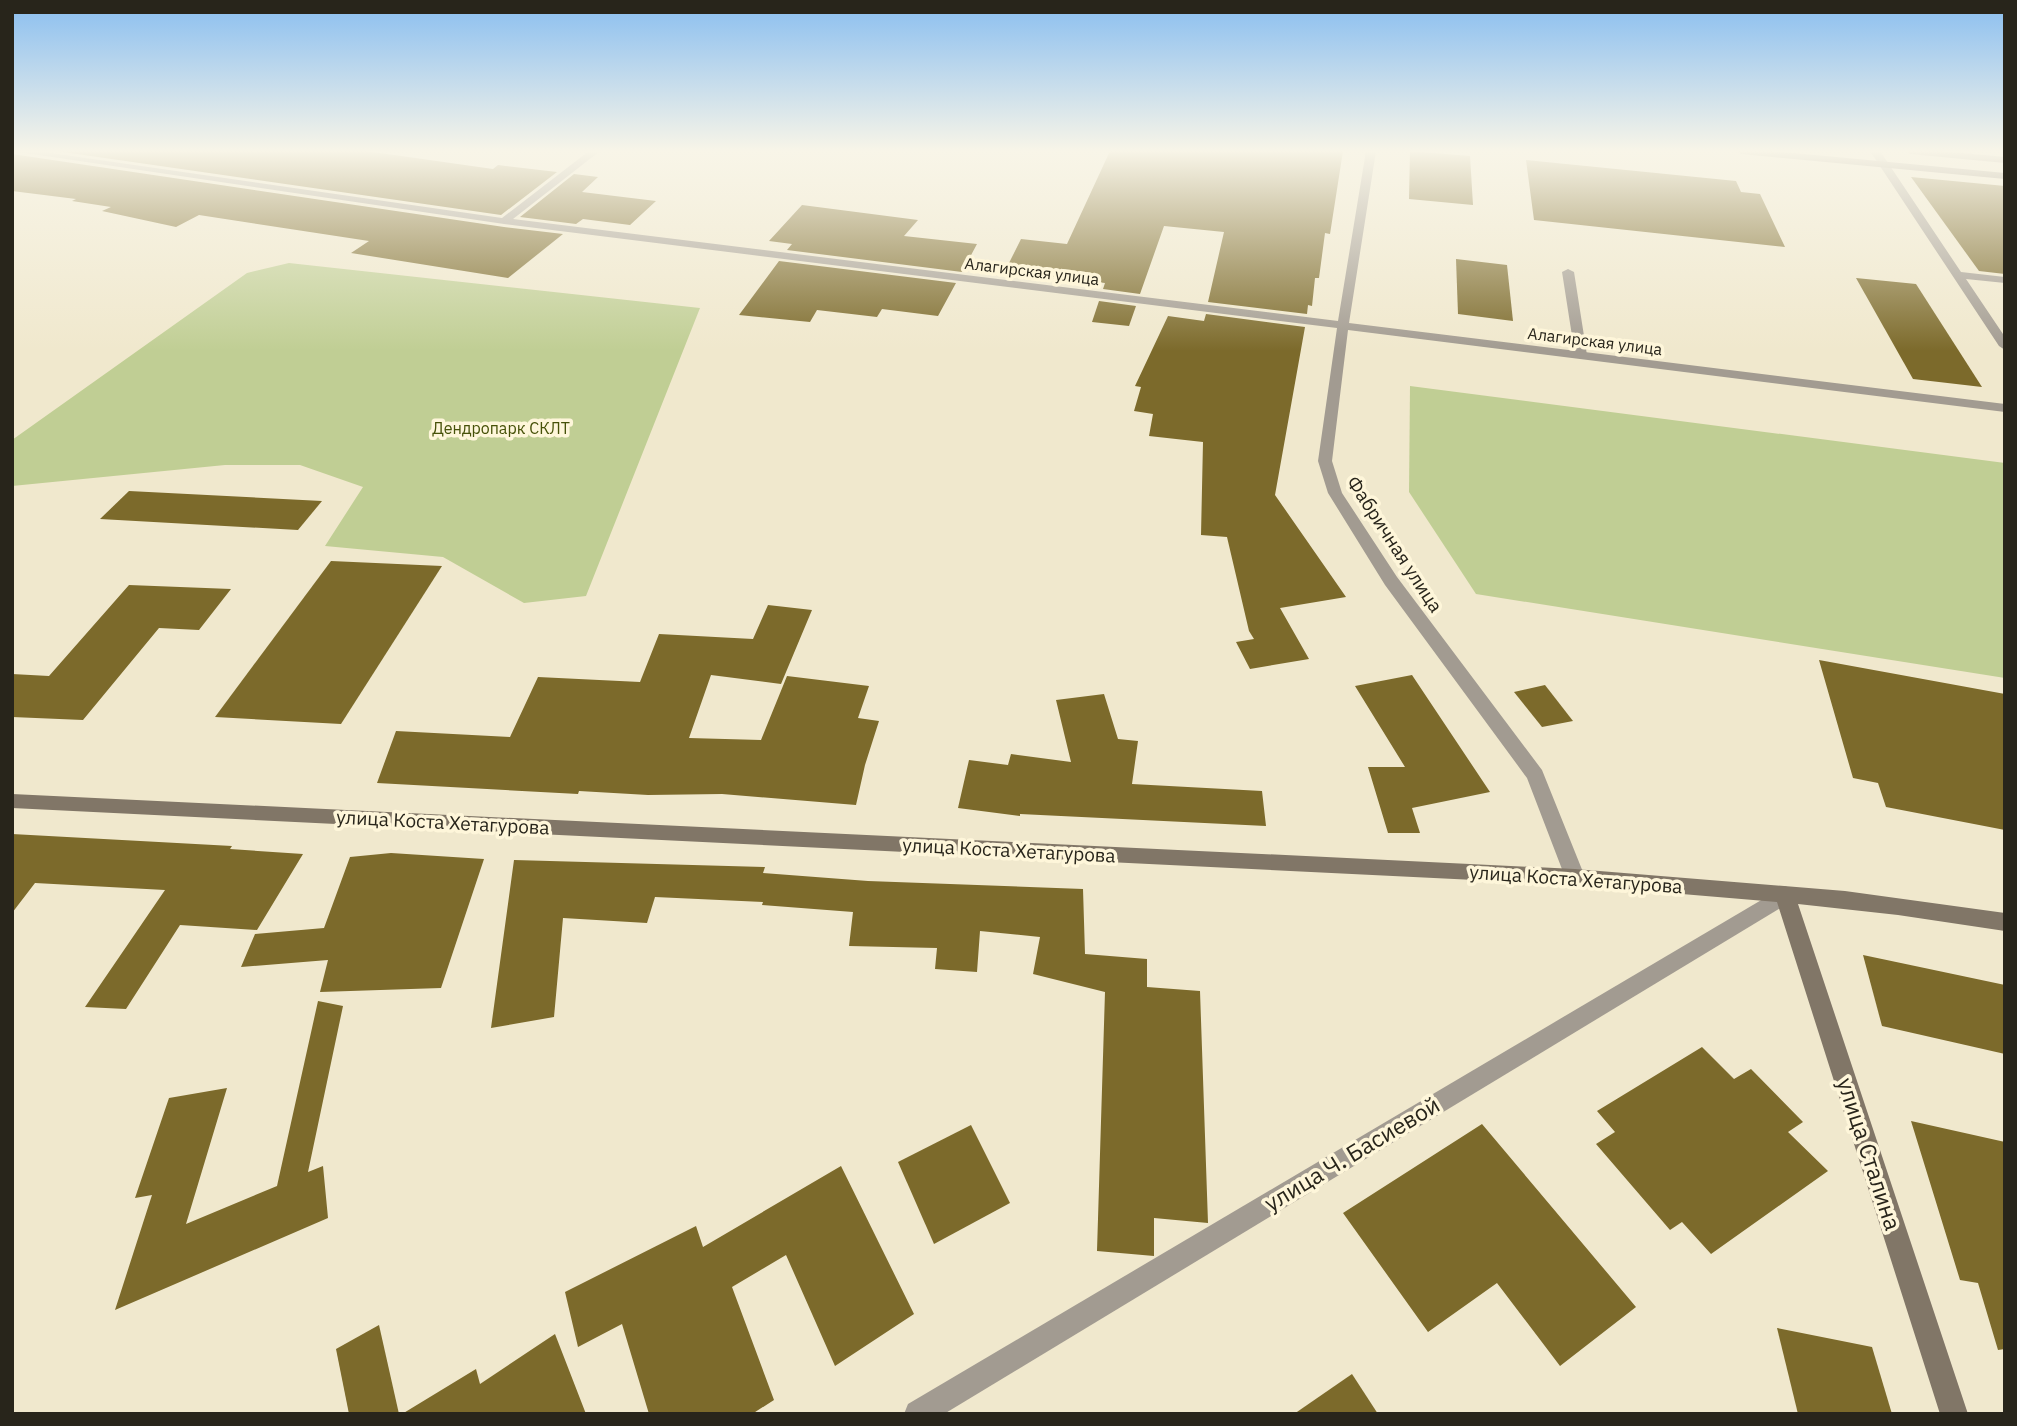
<svg xmlns="http://www.w3.org/2000/svg" width="2017" height="1426" viewBox="0 0 2017 1426" font-family="'IBM Plex Sans',sans-serif">
  <rect width="100%" height="100%" fill="#f0e8cd"/>
  <g fill="#c0ce94">
    <polygon points="289,263 700,308 586,596 524,603 443,557 325,546 363,487 300,465 225,465 12,486 12,440 247,273"/>
    <polygon points="1410,386 2005,463 2005,678 1476,594 1409,492"/>
  </g>
  <g fill="#7c6a2b">
    <polygon points="56,151 366,151 493,169 498,165 557,172 501,215"/>
    <polygon points="1110,151 1343,151 1330,234 1325,233 1319,278 1315,278 1312,306 1308,305 1307,314 1208,302 1224,232 1164,226 1140,294 1103,289 1105,283 1005,271 1021,239 1067,244"/>
    <polygon points="1410,151 1470,156 1473,205 1409,199"/>
    <polygon points="12,154 504,227 563,234 508,278 351,253 369,241 199,215 176,227 102,211 111,207 72,201 76,199 12,191"/>
    <polygon points="1526,160 1736,181 1741,192 1760,194 1785,247 1534,220"/>
    <polygon points="574,174 598,177 582,192 656,201 630,225 583,219 576,224 520,217"/>
    <polygon points="1911,177 2005,186 2005,274 1979,271"/>
    <polygon points="802,205 918,220 904,236 977,244 962,272 787,250 792,244 769,241"/>
    <polygon points="1456,259 1507,265 1513,321 1458,314"/>
    <polygon points="779,261 956,283 938,316 882,309 877,317 817,310 810,322 739,315"/>
    <polygon points="1856,278 1916,284 1982,387 1913,379"/>
    <polygon points="1099,301 1136,306 1129,326 1092,322"/>
    <polygon points="1206,314 1305,327 1275,495 1346,597 1280,608 1309,659 1250,669 1236,642 1254,639 1249,631 1227,537 1201,535 1203,442 1149,436 1153,414 1134,411 1141,387 1135,386 1168,316 1204,321"/>
    <polygon points="129,491 322,501 298,530 100,519"/>
    <polygon points="331,561 442,566 341,724 215,717"/>
    <polygon points="129,585 231,589 199,630 159,628 83,720 12,717 12,674 49,676"/>
    <polygon points="768,605 812,610 781,684 711,675 689,738 761,740 787,676 869,686 858,718 879,721 865,765 856,805 722,794 648,795 579,791 578,794 377,783 396,731 510,737 538,677 640,682 659,634 753,639"/>
    <polygon points="1819,660 2005,694 2005,830 1886,807 1878,783 1853,778"/>
    <polygon points="1412,675 1490,792 1412,808 1420,833 1388,833 1368,767 1405,767 1355,686"/>
    <polygon points="1545,685 1573,721 1542,727 1514,692"/>
    <polygon points="1104,694 1118,739 1138,741 1132,784 1262,791 1266,826 1020,814 1020,816 958,808 969,760 1008,765 1011,754 1071,762 1056,700"/>
    <polygon points="12,834 232,846 230,849 303,854 257,930 180,925 126,1009 85,1007 165,890 35,883 12,913"/>
    <polygon points="391,853 484,859 441,988 320,992 328,960 241,967 255,934 324,928 350,857"/>
    <polygon points="514,860 765,867 763,873 868,881 1083,889 1085,954 1147,959 1147,987 1200,991 1208,1223 1154,1218 1154,1256 1097,1251 1105,992 1033,974 1040,937 980,931 977,972 935,969 937,948 849,946 853,912 762,905 763,902 655,897 647,923 563,918 554,1017 491,1028"/>
    <polygon points="1863,955 2005,985 2005,1054 1882,1026"/>
    <polygon points="318,1001 343,1006 308,1172 323,1166 328,1218 115,1310 152,1195 135,1198 169,1098 227,1088 186,1224 277,1186"/>
    <polygon points="1702,1047 1734,1079 1751,1069 1803,1122 1788,1132 1828,1171 1711,1254 1682,1222 1670,1230 1596,1144 1615,1132 1597,1111"/>
    <polygon points="1911,1121 2005,1142 2005,1349 1998,1350 1978,1283 1960,1280"/>
    <polygon points="1482,1124 1636,1307 1560,1366 1497,1283 1428,1332 1343,1213"/>
    <polygon points="971,1125 1010,1203 934,1244 898,1162"/>
    <polygon points="841,1166 914,1314 835,1366 786,1255 732,1287 774,1400 752,1414 649,1414 622,1324 578,1347 565,1292 696,1226 703,1247"/>
    <polygon points="379,1325 399,1414 349,1414 336,1349"/>
    <polygon points="1777,1328 1872,1347 1892,1414 1798,1414"/>
    <polygon points="555,1334 586,1414 402,1414 476,1369 480,1384"/>
    <polygon points="1352,1374 1378,1414 1294,1414"/>
  </g>
  <g fill="none" stroke-linecap="round" stroke-linejoin="round">
    <polygon fill="#a29b91" fill-rule="evenodd" points="1568,269 1574,272 1587,355 1581,359 1575,355 1562,272"/>
    <g fill="#a29b91" fill-rule="evenodd">
      <polygon points="12,151 37,151 502,218 589,151 600,151 513,219 1338,321 1366,151 1376,151 1349,323 2005,404 2005,412 1348,330 1332,461 1342,493 1397,577 1542,770 1585,877 1582,883 1575,885 1568,883 1565,877 1527,778 1385,585 1328,493 1318,461 1337,328 504,224"/>
      <polygon points="1870,151 1880,151 1961,272 2005,277 2005,283 1966,279 2005,337 2005,350 1999,346"/>
      <polygon points="1785,886 1792,889 1795,895 1792,901 944,1414 904,1414 908,1404"/>
    </g>
    <g fill="#817667" fill-rule="evenodd">
      <polygon points="1736,151 1773,151 2005,173 2005,179 1741,154"/>
      <polygon points="1905,151 1942,151 2005,157 2005,163 1910,154"/>
      <polygon points="12,794 1575,869 1845,891 2005,913 2005,931 1898,915 1798,904 1968,1414 1940,1414 1777,902 1575,885 12,808"/>
    </g>
  </g>
  <linearGradient id="sky" x2="0" y2="1"><stop stop-color="#89bef0"/><stop offset="0.43" stop-color="#f8f5e8"/><stop offset="1" stop-color="#f8f5e8" stop-opacity="0"/></linearGradient>
  <rect width="2017" height="351" fill="url(#sky)"/>
  <g text-anchor="middle" stroke-width="7" stroke-linejoin="round" paint-order="stroke">
    <g font-size="16" fill="#28251b" stroke="#fef6da">
      <text transform="translate(1032 271) rotate(7)" y="6">Алагирская улица</text>
      <text transform="translate(1595 341) rotate(7)" y="6">Алагирская улица</text>
    </g>
    <g font-size="16" fill="#465108" stroke="#fef6da">
      <text x="501" y="434">Дендропарк СКЛТ</text>
    </g>
    <g font-size="19" fill="#28251b" stroke="#fef6da">
      <text transform="translate(1395 544) rotate(57)" y="7">Фабричная улица</text>
      <text transform="translate(443 822) rotate(3)" y="7">улица Коста Хетагурова</text>
      <text transform="translate(1009 850) rotate(3)" y="7">улица Коста Хетагурова</text>
      <text transform="translate(1576 879) rotate(4)" y="7">улица Коста Хетагурова</text>
    </g>
    <g font-size="23" fill="#28251b" stroke="#fef6da">
      <text transform="translate(1352 1154) rotate(-31)" y="8">улица Ч. Басиевой</text>
      <text transform="translate(1869 1154) rotate(72)" y="8">улица Сталина</text>
    </g>
  </g>
  <rect width="2017" height="1426" fill="none" stroke="#28251b" stroke-width="28"/>
</svg>
